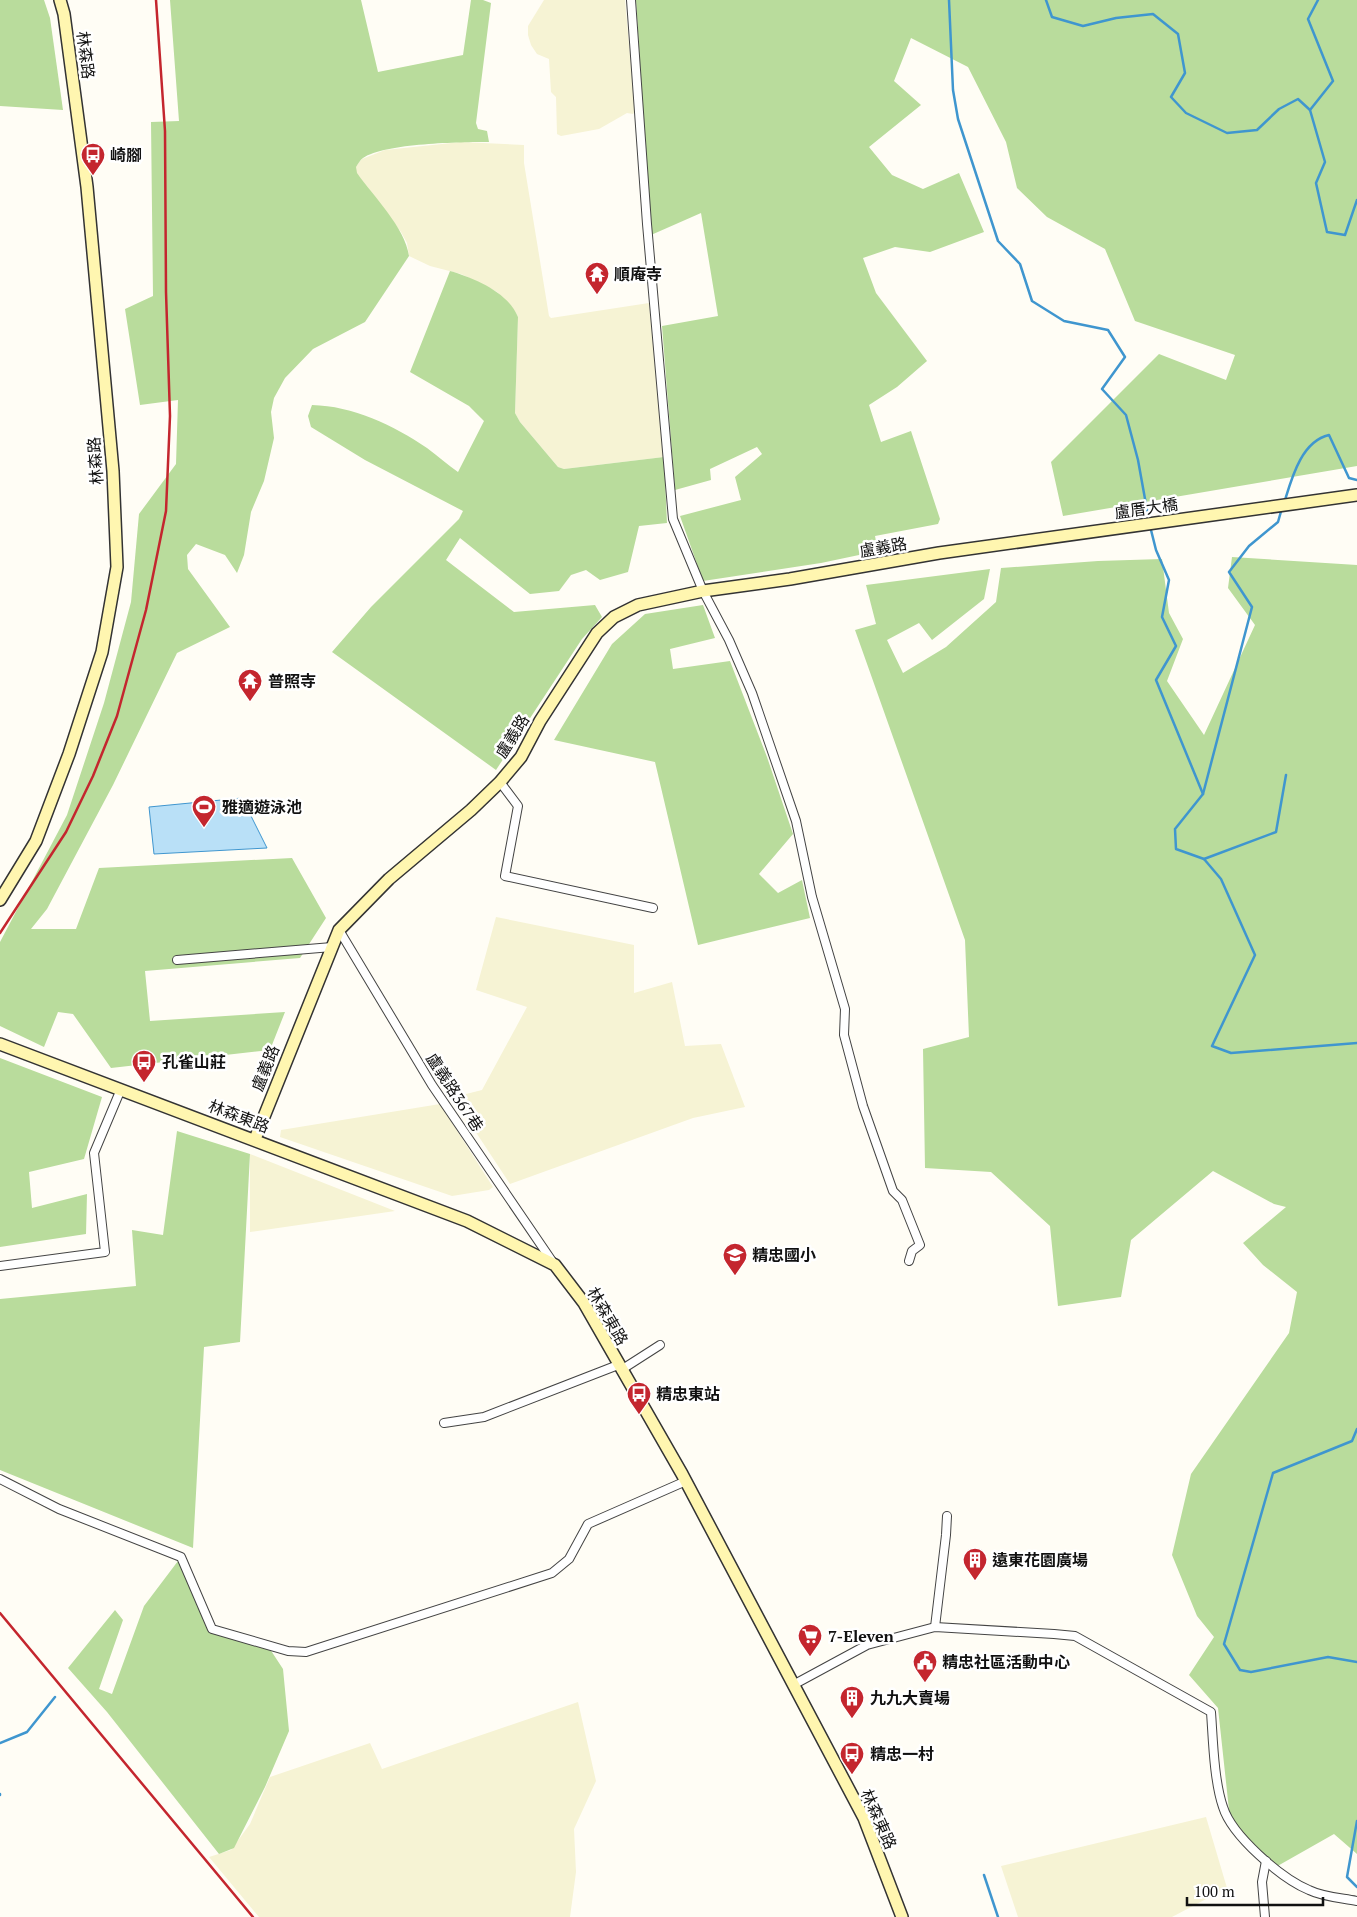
<svg xmlns="http://www.w3.org/2000/svg" width="1357" height="1917" viewBox="0 0 1357 1917" font-family="'PT Serif','Noto Sans TC',serif">
  <rect width="100%" height="100%" fill="#fffdf5"/>
  <g fill="#f6f3d4">
    <polygon points="544,0 625,0 635,111 633,114 627,113 599,129 561,136 557,134 556,97 551,92 549,59 537,54 531,45 528,35 528,26"/>
    <polygon points="461,142 524,145 524,163 549,316 551,318 649,303 664,457 564,469 558,467 520,422 515,413 518,317 516,313 497,292 461,274 430,266 409,256 407,243 401,232 356,173 355,167 362,159 385,150"/>
    <polygon points="496,917 634,945 634,993 672,982 685,1046 721,1044 745,1107 693,1118 510,1184 456,1102 458,1096 482,1090 527,1007 476,990"/>
    <polygon points="440,1104 493,1187 489,1190 452,1196 280,1137 281,1130"/>
    <polygon points="250,1154 395,1211 250,1232"/>
    <polygon points="578,1702 596,1781 574,1829 576,1872 570,1917 259,1917 209,1857 231,1850 250,1824 270,1777 370,1743 382,1769"/>
    <polygon points="1206,1817 1227,1888 1172,1917 1018,1917 1001,1866"/>
  </g>
  <g fill="#b9dc9c">
    <polygon points="0,0 44,0 50,18 63,110 0,106"/>
    <path d="M170 0H361L378 72 463 55 471 0H483L491 3 476 123 478 129 487 131 489 142C461 142 385 143 363 158 360 160 358 164 356 167L357 173C373 196 405 227 409 256L365 322 313 349 285 378 274 398 271 412 274 438 264 481 251 512 244 555 237 573 225 555 196 544 187 555 188 569 230 627 177 653 113 785 47 909 31 929H76L99 868 292 858 326 918 300 958 145 971 150 1021 285 1012 270 1050 111 1068 73 1014 58 1012 44 1047 0 1026V942L67 815 104 703 131 602 139 514 176 464 178 400 140 405 125 309 153 296 151 122 179 121Z"/>
    <polygon points="636,0 1357,0 1357,466 1063,516 1051,462 1159,354 1226,380 1235,355 1135,321 1105,249 1047,217 1017,188 1006,142 968,67 911,38 894,81 921,105 869,147 892,175 923,189 959,173 984,232 930,252 895,247 863,258 876,293 927,361 897,387 869,405 881,442 911,431 940,519 938,524 875,536 878,551 821,563 703,581 680,516 741,500 735,477 762,454 757,447 710,469 711,480 675,490 662,326 718,316 701,213 651,235"/>
    <path d="M450 271C474 278 508 292 518 317L515 413 520 422 558 467 564 469 664 457 667 523 639 526 628 572 600 580 586 570 571 575 559 591 530 594 460 538 446 560 514 612 595 605 602 617 582 639 496 770 332 652 371 607 459 519 463 511 365 460 311 427 308 416 312 405C353 406 393 425 427 448 438 456 448 465 458 472L484 421 469 406 410 372Z"/>
    <polygon points="1232,557 1357,565 1357,1854 1334,1834 1274,1868 1230,1819 1218,1708 1189,1675 1214,1637 1197,1616 1172,1555 1191,1474 1289,1333 1297,1292 1263,1265 1243,1243 1286,1207 1274,1204 1213,1171 1131,1240 1121,1297 1058,1306 1050,1226 991,1172 925,1168 923,1049 969,1037 965,940 855,630 876,624 866,585 990,569 984,599 932,640 919,623 887,640 903,673 946,647 996,602 1001,568 1098,561 1162,559 1169,613 1183,639 1167,681 1204,735 1255,625 1228,588"/>
    <polygon points="703,605 715,638 670,649 673,669 730,661 767,757 793,834 759,874 778,893 802,880 810,918 698,945 655,762 554,740 612,644 645,614"/>
    <polygon points="0,1058 102,1097 84,1159 29,1172 32,1208 87,1194 86,1234 0,1247"/>
    <polygon points="177,1131 250,1154 240,1342 204,1347 193,1548 0,1470 0,1299 136,1286 132,1230 163,1235"/>
    <polygon points="181,1557 212,1629 266,1643 283,1669 289,1731 265,1787 234,1848 219,1854 107,1712 68,1668 115,1610 123,1620 99,1689 112,1694 144,1606"/>
  </g>
  <polygon fill="#b9e0f7" stroke="#3f96cf" points="242,798 267,848 154,854 149,807"/>
  <g fill="none" stroke-linecap="round" stroke-linejoin="round">
    <g stroke="#3f96cf" stroke-width="2.5">
      <polyline points="949,0 953,90 958,119 998,241 1020,264 1032,301 1064,321 1108,330 1125,357 1102,389 1126,415 1138,460 1149,521"/>
      <polyline points="1046,0 1052,17 1083,26 1116,18 1153,14 1178,34 1185,73 1171,97 1186,113 1227,133 1257,130 1279,109 1298,99 1310,110"/>
      <polyline points="1318,0 1308,19 1333,81 1310,110 1325,162 1316,183 1327,232 1345,235 1357,200"/>
      <path d="M1285 500C1292 477 1302 441 1329 435L1349 478 1357 480"/>
      <polyline points="1282,508 1278,522 1249,546 1229,572 1252,607 1203,794 1175,829 1176,849 1204,859 1221,879 1255,955 1212,1046 1231,1053 1357,1043"/>
      <polyline points="1150,526 1156,550 1169,580 1162,617 1176,646 1156,680 1203,794"/>
      <polyline points="1204,859 1276,832 1286,775"/>
      <polyline points="1357,1429 1352,1441 1273,1473 1224,1644 1240,1670 1251,1672 1328,1657 1357,1662"/>
      <polyline points="0,1743 27,1732 55,1697"/>
      <polyline points="0,1794 0,1795"/>
      <polyline points="1357,1821 1347,1877 1357,1887"/>
      <polyline points="984,1875 998,1917"/>
    </g>
    <defs>
      <g id="street">
        <polyline points="631,0 647,224 673,519 703,591 729,640 752,693 796,821 812,897 845,1009 844,1035 863,1106 893,1191 902,1200 920,1245 912,1251 909,1261"/>
        <polyline points="500,782 518,806 505,876 653,908"/>
        <polyline points="339,930 432,1085 554,1264"/>
        <polyline points="177,960 332,947"/>
        <polyline points="0,1266 105,1252 94,1153 121,1089"/>
        <polyline points="621,1370 660,1345"/>
        <polyline points="444,1423 484,1417 618,1365"/>
        <polyline points="0,1479 59,1509 181,1557 212,1629 288,1651 306,1652 552,1573 569,1559 588,1524 686,1481"/>
        <polyline points="935,1627 946,1535 947,1516"/>
        <path d="M793 1685 867 1645 935 1627 1054 1634 1075 1636 1211 1712C1213 1740 1214 1781 1223 1807 1232 1836 1281 1878 1309 1890 1323 1897 1342 1898 1357 1901"/>
        <polyline points="1265,1917 1262,1882 1266,1861"/>
      </g>
      <g id="secondary">
        <polyline points="0,900 36,841 69,754 102,652 117,567 113,471 87,187 64,14 60,0"/>
        <polyline points="0,1044 467,1221 555,1265 584,1303 682,1474 864,1818 902,1917"/>
        <polyline points="255,1139 339,930 389,879 471,810 500,782 521,757 540,721 597,633 614,617 638,605 703,591 790,579 939,553 1357,495"/>
      </g>
    </defs>
    <use href="#street" stroke="#444" stroke-width="10"/>
    <use href="#secondary" stroke="#333" stroke-width="14"/>
    <use href="#street" stroke="#fff" stroke-width="8"/>
    <use href="#secondary" stroke="#fff6b0" stroke-width="11"/>
    <g stroke="#c4262e" stroke-width="2.5">
      <polyline points="0,933 66,832 93,776 117,716 146,610 166,511 170,416 166,292 165,131 156,0"/>
      <polyline points="0,1613 253,1917"/>
    </g>
  </g>
  <defs>
    <symbol id="bus-pin" viewBox="-11 -11 22 30"><path d="M0 17L-7.5 6A9.5 9.5 0 1 1 7.5 6Z" fill="#c4262e" stroke="#fff"/><path d="M-5-6H5V4H4V6H2V4H-2V6H-4V4H-5ZM-3.5-4V0h7V-4ZM-3.5 1.2v1.5H-2V1.2ZM2 1.2v1.5H3.5V1.2Z" fill="#fff"/></symbol>
    <symbol id="temple-pin" viewBox="-11 -11 22 30"><path d="M0 17L-7.5 6A9.5 9.5 0 1 1 7.5 6Z" fill="#c4262e" stroke="#fff"/><path d="M0-6L5-2H3V0L6.5 2.5H4V6H1.5V3h-3V6H-4V2.5H-6.5L-3 0V-2H-5Z" fill="#fff"/></symbol>
    <symbol id="stadium-pin" viewBox="-11 -11 22 30"><path d="M0 17L-7.5 6A9.5 9.5 0 1 1 7.5 6Z" fill="#c4262e" stroke="#fff"/><path d="M0-5a6.5 5 0 1 0 0 10a6.5 5 0 1 0 0-10ZM-3.5-1.8h7v3.6h-7Z" fill="#fff"/></symbol>
    <symbol id="school-pin" viewBox="-11 -11 22 30"><path d="M0 17L-7.5 6A9.5 9.5 0 1 1 7.5 6Z" fill="#c4262e" stroke="#fff"/><path d="M0-5L7-2L0 1L-7-2ZM-4 1L0 2.5L4 1V4Q0 6-4 4Z" fill="#fff"/></symbol>
    <symbol id="building-pin" viewBox="-11 -11 22 30"><path d="M0 17L-7.5 6A9.5 9.5 0 1 1 7.5 6Z" fill="#c4262e" stroke="#fff"/><path d="M-4-6H4V6H1V3H-1V6H-4ZM-2.5-4.3h1.7v1.8h-1.7ZM.8-4.3h1.7v1.8H.8ZM-2.5-1h1.7V.8h-1.7ZM.8-1h1.7V.8H.8Z" fill="#fff"/></symbol>
    <symbol id="supermarket-pin" viewBox="-11 -11 22 30"><path d="M0 17L-7.5 6A9.5 9.5 0 1 1 7.5 6Z" fill="#c4262e" stroke="#fff"/><path d="M-6-5.5h2.5l.6 2H6L4.5 2H-2.5L-4.4-4H-6ZM-1.5 3.2a1.3 1.3 0 1 0 .1 0ZM3 3.2a1.3 1.3 0 1 0 .1 0Z" fill="#fff"/></symbol>
    <symbol id="civic-pin" viewBox="-11 -11 22 30"><path d="M0 17L-7.5 6A9.5 9.5 0 1 1 7.5 6Z" fill="#c4262e" stroke="#fff"/><path d="M-.6-6.5H3V-4.5H.6V-3L4-1V1h2V6H-6V1h2V-1L-.6-3ZM-1.2 2.5V6h2.4V2.5Z" fill="#fff"/></symbol>
  </defs>
  <g fill-rule="evenodd">
    <use href="#bus-pin" x="79" y="141" width="28" height="38"/>
    <use href="#temple-pin" x="583" y="260" width="28" height="38"/>
    <use href="#temple-pin" x="236" y="667" width="28" height="38"/>
    <use href="#stadium-pin" x="190" y="793" width="28" height="38"/>
    <use href="#bus-pin" x="130" y="1048" width="28" height="38"/>
    <use href="#school-pin" x="721" y="1241" width="28" height="38"/>
    <use href="#bus-pin" x="625" y="1380" width="28" height="38"/>
    <use href="#building-pin" x="961" y="1546" width="28" height="38"/>
    <use href="#supermarket-pin" x="796" y="1622" width="28" height="38"/>
    <use href="#civic-pin" x="911" y="1648" width="28" height="38"/>
    <use href="#building-pin" x="838" y="1684" width="28" height="38"/>
    <use href="#bus-pin" x="838" y="1740" width="28" height="38"/>
  </g>
  <g text-anchor="middle" stroke-width="5" stroke-linejoin="round" paint-order="stroke">
    <g font-size="16" fill="#111" stroke="#fff">
      <text transform="translate(86 55) rotate(83)" y="6">林森路</text>
      <text transform="translate(95 461) rotate(-94)" y="6">林森路</text>
      <text transform="translate(1146 508) rotate(-8)" y="6">盧厝大橋</text>
      <text transform="translate(883 547) rotate(-10)" y="6">盧義路</text>
      <text transform="translate(512 736) rotate(-58)" y="6">盧義路</text>
      <text transform="translate(265 1068) rotate(-68)" y="6">盧義路</text>
      <text transform="translate(455 1092) rotate(57)" y="6">盧義路367巷</text>
      <text transform="translate(239 1116) rotate(21)" y="6">林森東路</text>
      <text transform="translate(608 1316) rotate(60)" y="6">林森東路</text>
      <text transform="translate(879 1819) rotate(66)" y="6">林森東路</text>
    </g>
    <g font-size="16" font-weight="bold" fill="#111" stroke="#fff" text-anchor="start">
      <text x="110" y="161">崎腳</text>
      <text x="614" y="280">順庵寺</text>
      <text x="268" y="687">普照寺</text>
      <text x="222" y="813">雅適遊泳池</text>
      <text x="162" y="1068">孔雀山莊</text>
      <text x="752" y="1261">精忠國小</text>
      <text x="656" y="1400">精忠東站</text>
      <text x="992" y="1566">遠東花園廣場</text>
      <text x="828" y="1642">7-Eleven</text>
      <text x="942" y="1668">精忠社區活動中心</text>
      <text x="870" y="1704">九九大賣場</text>
      <text x="870" y="1760">精忠一村</text>
    </g>
  </g>
  <path d="M1187 1897v8h136v-8" fill="none" stroke="#111111" stroke-width="2.5"/>
  <text x="1194" y="1897" font-size="15" fill="#111111" stroke="#ffffff" stroke-width="4" paint-order="stroke">100 m</text>
</svg>
